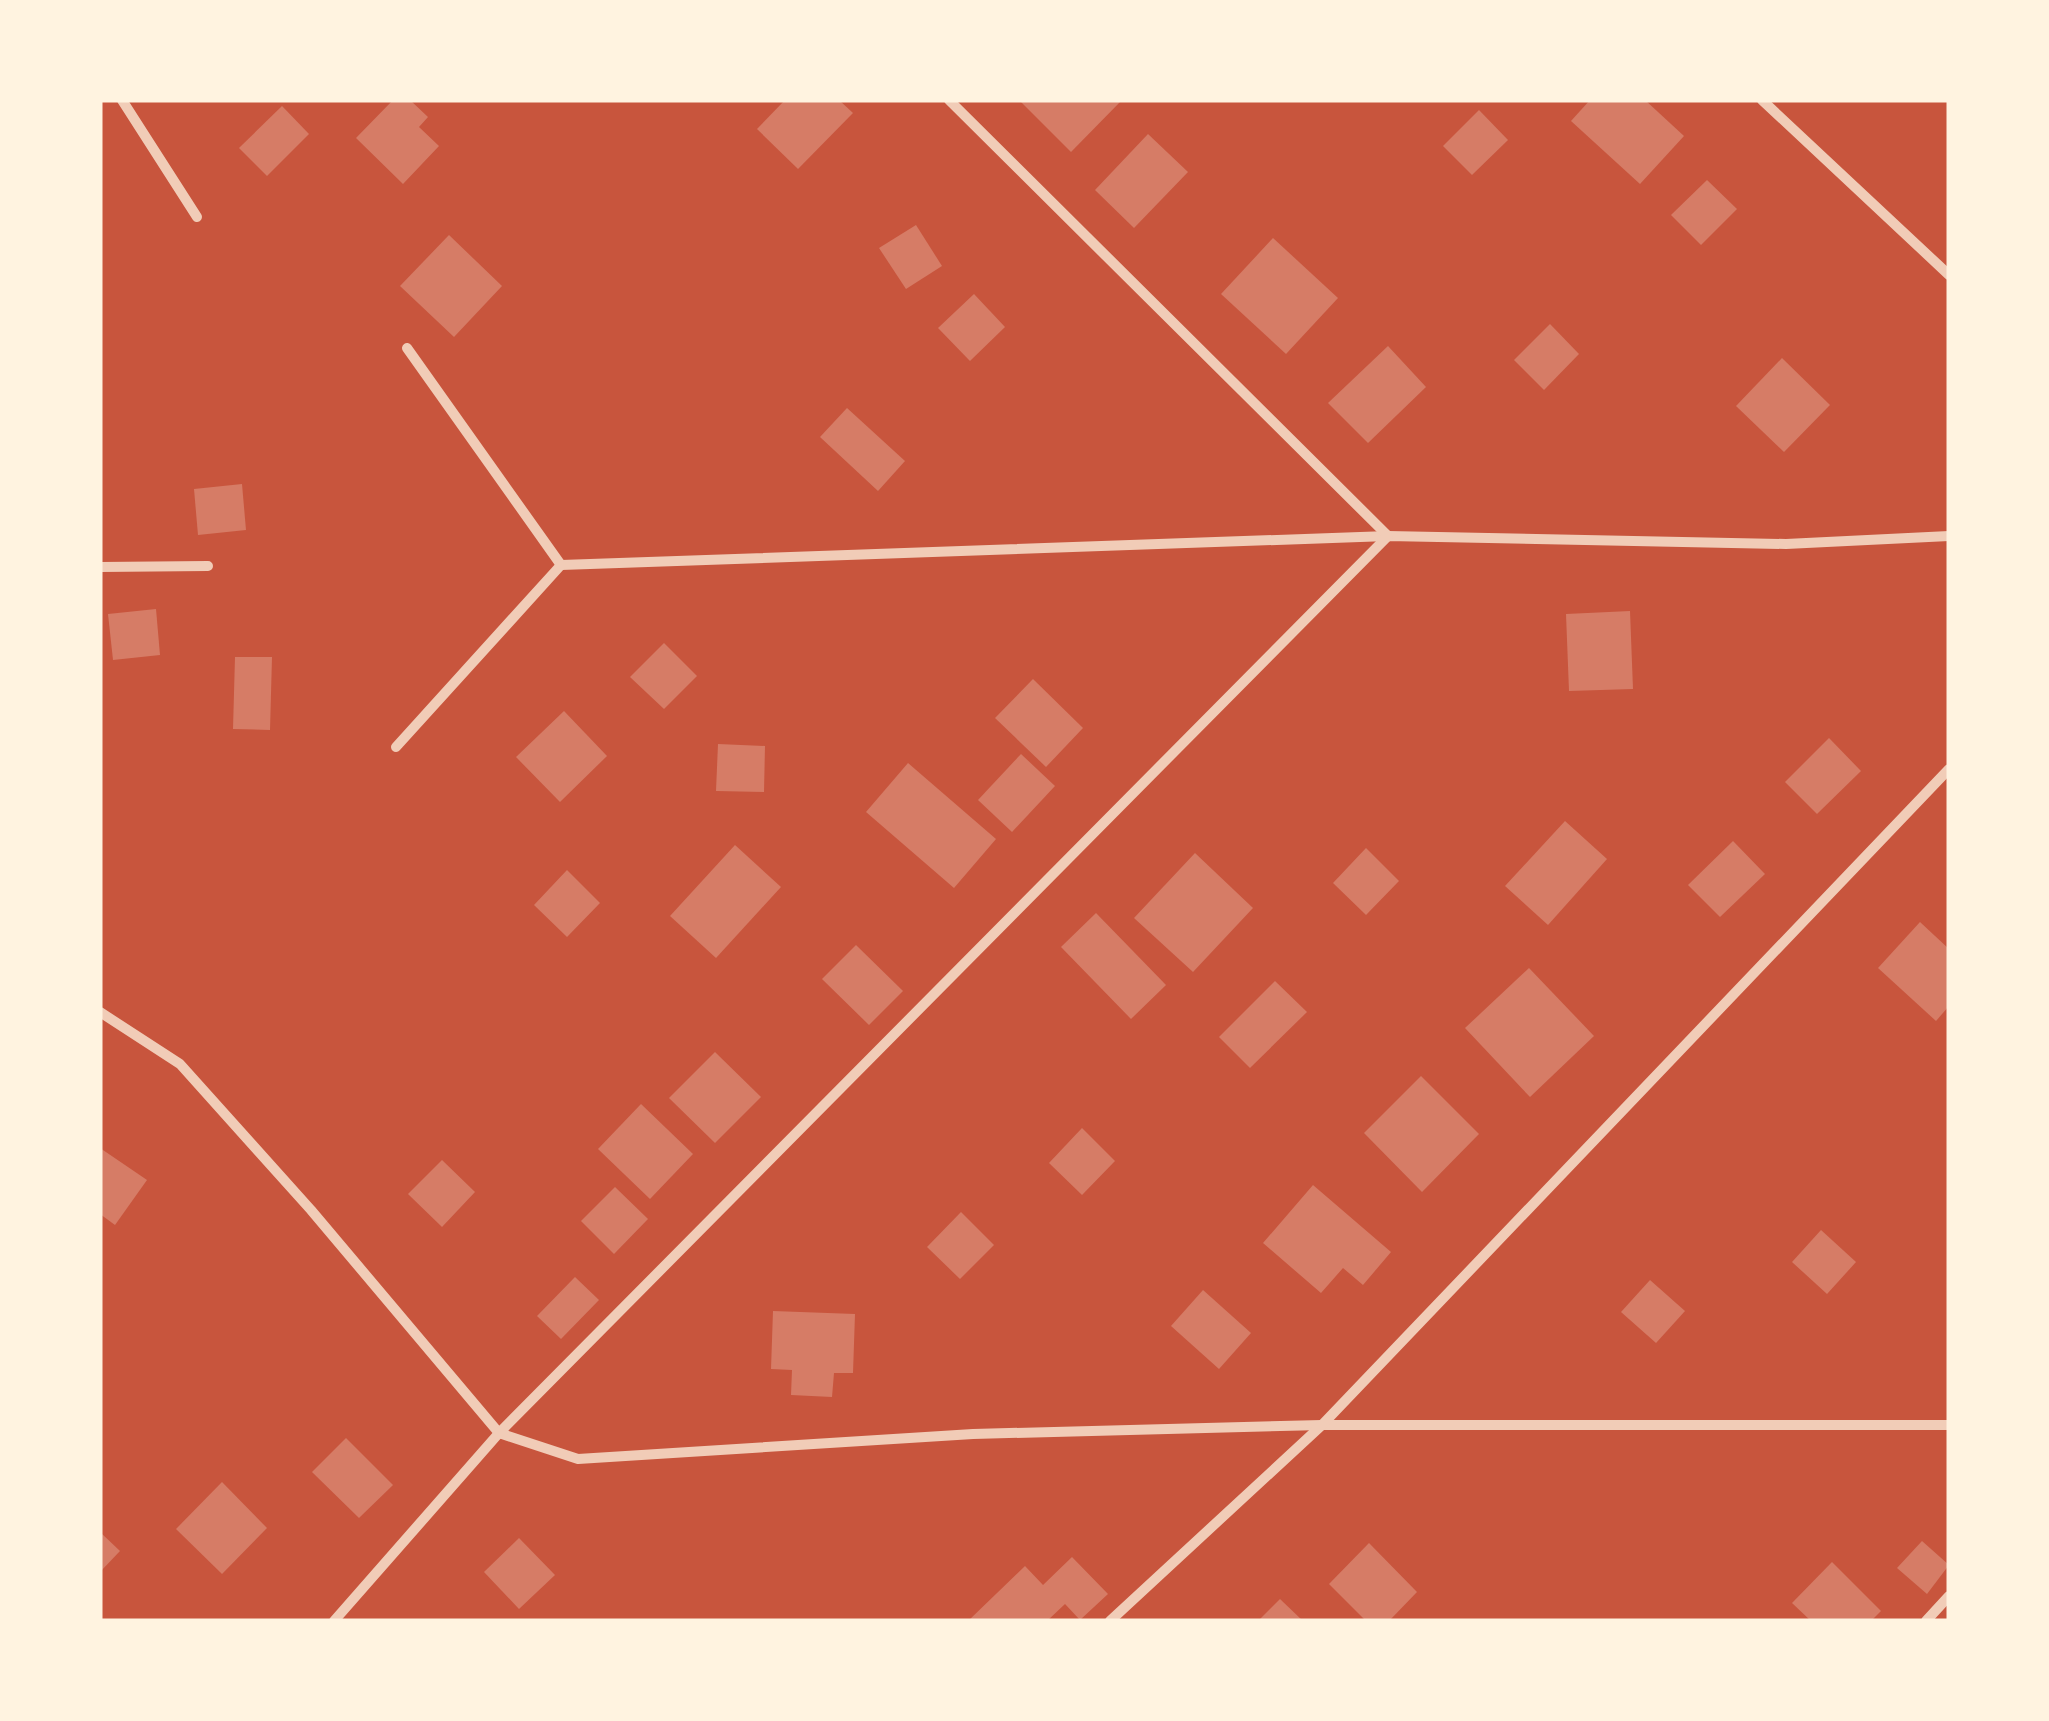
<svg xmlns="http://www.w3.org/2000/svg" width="2049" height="1721" viewBox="0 0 2049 1721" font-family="'Alegreya Sans',sans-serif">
  <rect width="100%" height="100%" fill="#c8553d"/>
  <g fill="#d67c66">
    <polygon points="393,100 410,100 428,117 419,127 439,146 403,184 356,138"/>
    <polygon points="785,100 839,100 853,113 798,169 757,129"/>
    <polygon points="1019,100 1122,100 1071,152"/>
    <polygon points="1590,100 1645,100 1684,136 1640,184 1571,121"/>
    <polygon points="282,106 309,134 267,176 239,148"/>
    <polygon points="1479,110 1508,140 1472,175 1443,146"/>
    <polygon points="1148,134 1188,172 1134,228 1095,190"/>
    <polygon points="1707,180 1737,209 1701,245 1671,215"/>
    <polygon points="916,225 942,266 906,289 879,248"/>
    <polygon points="449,235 502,286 454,337 400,286"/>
    <polygon points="1273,238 1338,298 1286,354 1221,294"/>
    <polygon points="974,294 1005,327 970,361 938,328"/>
    <polygon points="1550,324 1579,354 1544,390 1514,360"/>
    <polygon points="1388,346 1426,387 1368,443 1328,403"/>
    <polygon points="1782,358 1830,405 1784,452 1736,406"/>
    <polygon points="847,408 905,461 878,491 820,437"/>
    <polygon points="242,484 246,530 198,535 194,489"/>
    <polygon points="156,609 160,655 113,660 108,614"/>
    <polygon points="1630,611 1633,689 1569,691 1566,614"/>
    <polygon points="664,643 697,676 664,709 630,677"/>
    <polygon points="235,657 272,657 270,730 233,729"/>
    <polygon points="1033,679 1083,728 1046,767 995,718"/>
    <polygon points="564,711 607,756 560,802 516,757"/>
    <polygon points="1829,738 1861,771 1817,814 1785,782"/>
    <polygon points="718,744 765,746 764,792 716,791"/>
    <polygon points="1021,754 1055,786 1012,832 978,800"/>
    <polygon points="908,763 996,839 954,888 866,812"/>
    <polygon points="1565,821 1607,859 1548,925 1505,886"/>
    <polygon points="1733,841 1765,874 1720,917 1688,885"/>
    <polygon points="735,845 781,887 716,958 670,916"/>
    <polygon points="1366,848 1399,881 1366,915 1333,883"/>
    <polygon points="1195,853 1253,908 1193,972 1134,918"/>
    <polygon points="567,870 600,903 567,937 534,905"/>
    <polygon points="1096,913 1166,985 1131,1019 1061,947"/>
    <polygon points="1920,922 1949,949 1949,1006 1936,1021 1878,968"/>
    <polygon points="856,945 903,991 869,1025 822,979"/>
    <polygon points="1529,968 1594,1036 1530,1097 1465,1028"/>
    <polygon points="1275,981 1307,1012 1250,1068 1219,1037"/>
    <polygon points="715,1052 761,1097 715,1143 669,1098"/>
    <polygon points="1421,1076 1479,1134 1422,1192 1364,1133"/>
    <polygon points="641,1104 693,1154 650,1199 598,1149"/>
    <polygon points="1082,1128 1115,1161 1082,1195 1049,1163"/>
    <polygon points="100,1148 147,1180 115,1225 100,1214"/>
    <polygon points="442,1160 475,1192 442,1227 408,1194"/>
    <polygon points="1313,1185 1391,1252 1363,1285 1343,1268 1321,1293 1263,1243"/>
    <polygon points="615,1187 648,1219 614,1254 581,1221"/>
    <polygon points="961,1212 994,1245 960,1279 927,1247"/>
    <polygon points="1821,1230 1856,1262 1827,1294 1792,1262"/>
    <polygon points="575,1277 599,1300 561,1339 537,1316"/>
    <polygon points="1650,1280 1685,1311 1656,1343 1621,1312"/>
    <polygon points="1203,1290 1251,1333 1219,1369 1171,1326"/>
    <polygon points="773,1311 855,1314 853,1373 834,1373 832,1397 791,1395 792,1370 771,1369"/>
    <polygon points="346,1438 393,1485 359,1518 312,1472"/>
    <polygon points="222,1482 267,1528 222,1574 176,1529"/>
    <polygon points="100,1532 120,1551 100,1572"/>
    <polygon points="519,1538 555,1575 519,1609 484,1572"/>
    <polygon points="1922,1541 1949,1565 1927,1594 1897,1568"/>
    <polygon points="1369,1543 1417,1592 1389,1621 1366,1621 1329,1584"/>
    <polygon points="1072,1557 1108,1594 1080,1620 1065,1604 1047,1621 968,1621 1025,1566 1043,1585"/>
    <polygon points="1832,1562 1881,1611 1871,1621 1811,1621 1792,1603"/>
    <polygon points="1280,1599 1303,1621 1258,1621"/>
  </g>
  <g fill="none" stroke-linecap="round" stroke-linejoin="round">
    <g stroke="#f1ccb7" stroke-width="10">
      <polyline points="122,100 197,217"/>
      <polyline points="1762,100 1949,275"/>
      <polyline points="407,348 561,565"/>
      <polyline points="561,565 1388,536 1786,544 1949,536"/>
      <polyline points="100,567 208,566"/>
      <polyline points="396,747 561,565"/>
      <polyline points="100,1012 180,1064 311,1210 499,1433 578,1459 973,1434 1322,1425 1949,1425"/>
      <polyline points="334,1621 499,1433 1388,536 949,100"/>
      <polyline points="1110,1621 1322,1425 1949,769"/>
      <polyline points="1926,1621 1949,1596"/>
    </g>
  </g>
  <rect width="2049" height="1721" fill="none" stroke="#fff3e0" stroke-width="205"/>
</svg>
